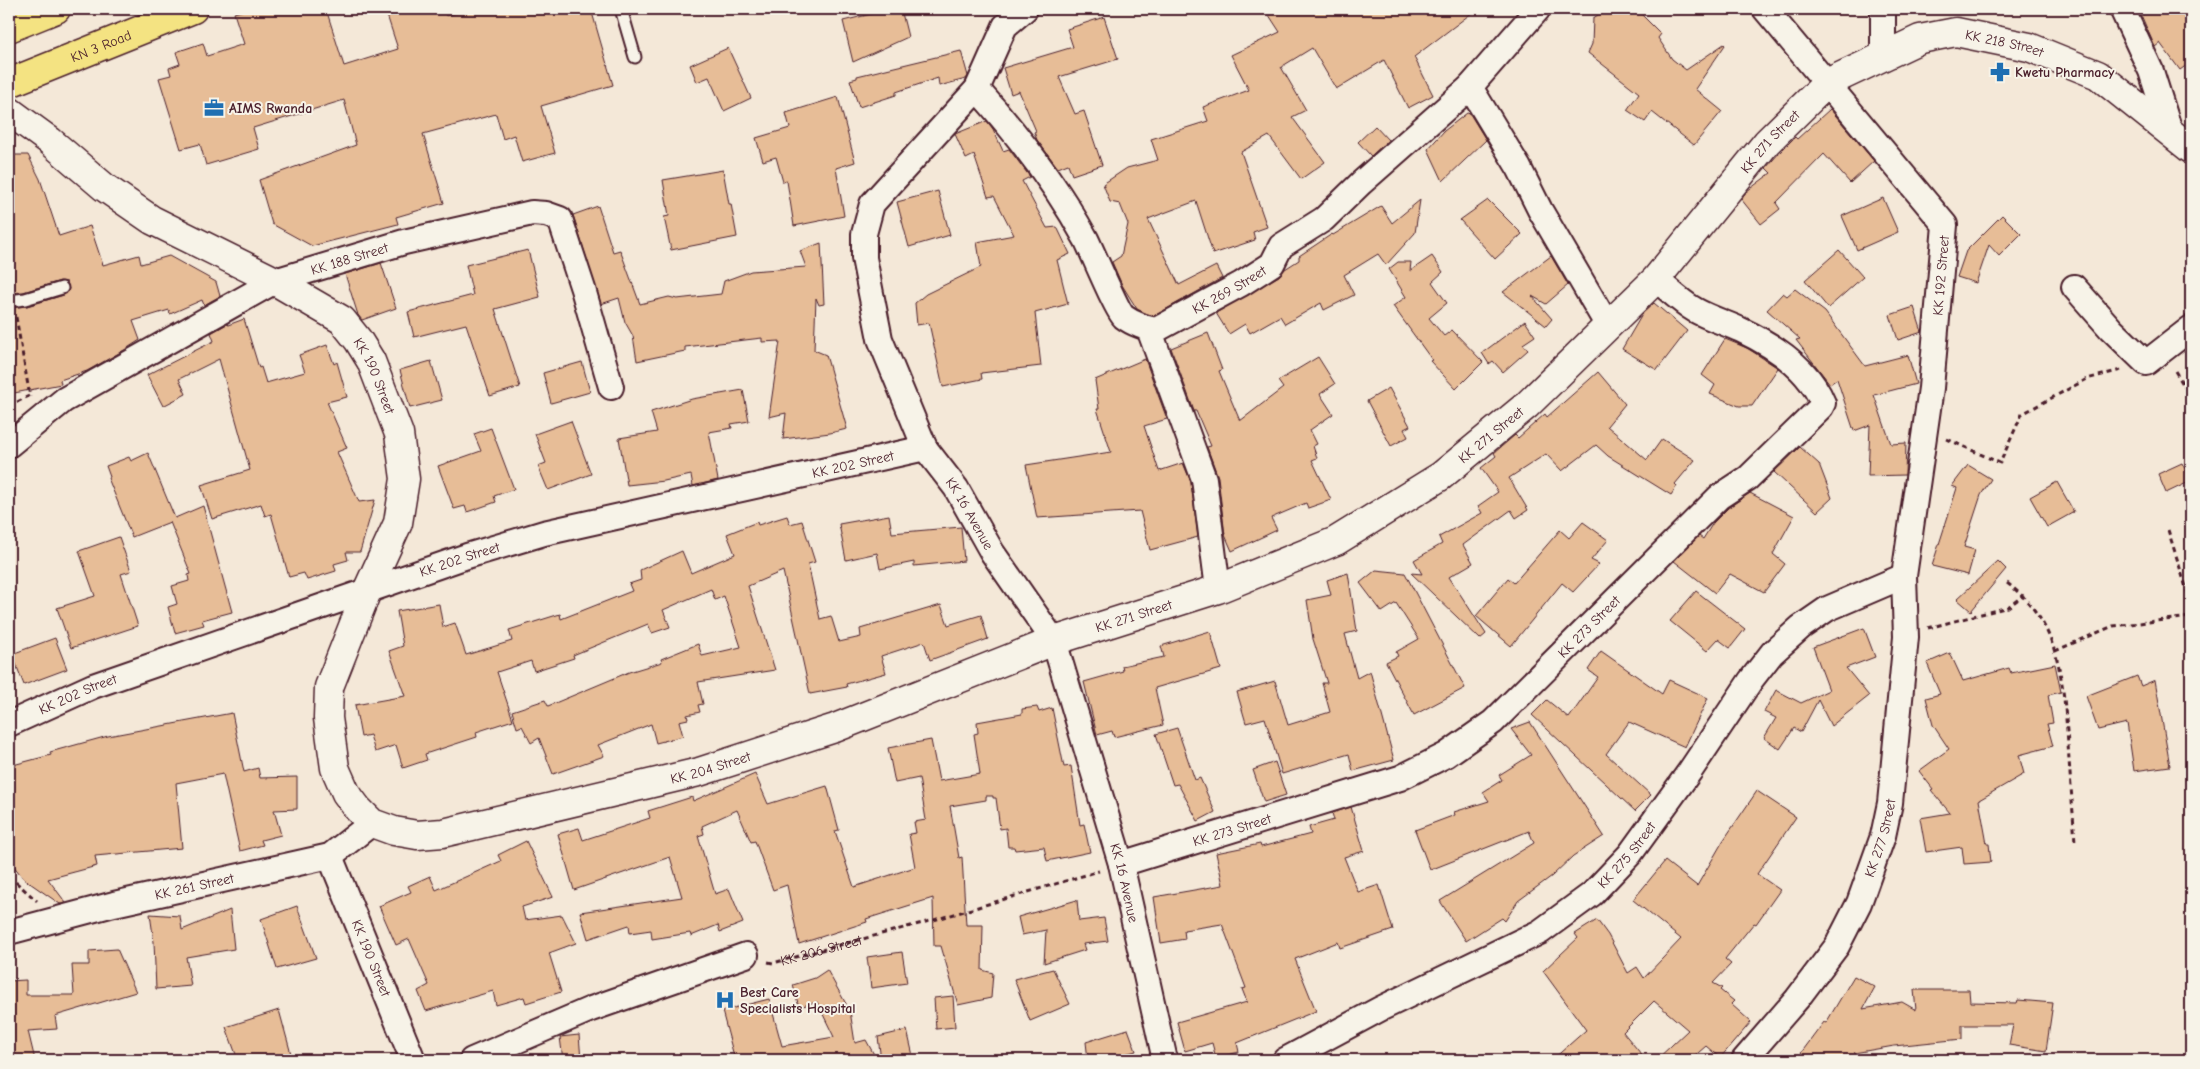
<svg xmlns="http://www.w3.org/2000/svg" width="2200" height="1069" viewBox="0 0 2200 1069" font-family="'Comic Neue',sans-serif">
  <rect width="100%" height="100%" fill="#f4e8d8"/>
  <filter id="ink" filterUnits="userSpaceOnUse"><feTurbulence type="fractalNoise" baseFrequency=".02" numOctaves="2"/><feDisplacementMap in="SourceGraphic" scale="10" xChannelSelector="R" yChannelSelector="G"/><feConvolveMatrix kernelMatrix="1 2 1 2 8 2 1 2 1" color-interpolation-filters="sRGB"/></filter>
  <g filter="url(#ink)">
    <g fill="#e7bd97" stroke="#4a1f2b">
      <polygon points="248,9 326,9 344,66 398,49 385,9 444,9 446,16 471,9 591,9 613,85 541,106 555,153 522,162 514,135 503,139 496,114 423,134 444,203 396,217 398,224 312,246 272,224 259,180 356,145 344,100 253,128 259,149 206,165 200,144 181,149 159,78 171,75 169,68 180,64 176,52 203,43 207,56 244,44 234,13"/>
      <polygon points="891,9 901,9 908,37 853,62 843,21"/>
      <polygon points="1265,9 1477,9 1414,57 1433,95 1408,108 1384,60 1336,89 1312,48 1281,67 1306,110 1292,117 1325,162 1301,179 1269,136 1241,152 1267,227 1253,232 1255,240 1213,254 1196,201 1148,219 1179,285 1216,266 1222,278 1154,316 1145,313 1137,309 1122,285 1112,262 1121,256 1128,224 1120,204 1110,202 1103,184 1127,168 1158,160 1151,139 1208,121 1203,107 1249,90 1231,55 1280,32"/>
      <polygon points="1608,9 1633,9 1640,13 1661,34 1658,38 1672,59 1686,70 1724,44 1725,45 1695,89 1722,111 1694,145 1652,112 1645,122 1627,110 1639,93 1588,53 1592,44 1593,18"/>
      <polygon points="2161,9 2191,9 2191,62 2180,70 2160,43 2155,47 2141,15"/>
      <polygon points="1104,17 1118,59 1059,77 1075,114 1084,111 1102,165 1072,175 1068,164 1058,168 1037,140 1034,132 1036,131 1019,91 1011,94 1003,68 1073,47 1067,29"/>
      <polygon points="728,48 751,98 724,111 709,77 697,82 690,65"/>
      <polygon points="961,51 968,76 966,79 939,86 938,78 896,92 896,95 859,107 850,80 857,78 857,76"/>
      <polygon points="838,97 855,162 836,168 844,216 794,226 787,181 783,182 776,157 763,161 756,138 790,128 786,113"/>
      <polygon points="1830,109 1874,161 1850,183 1824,154 1776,203 1780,209 1761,224 1741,199 1747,191 1771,173 1766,168 1779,153 1795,137 1797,139"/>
      <polygon points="1467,113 1470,114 1486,140 1443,181 1428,149 1444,131"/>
      <polygon points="987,121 993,129 1003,151 1009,149 1030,177 1022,181 1047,228 1057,227 1070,254 1057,260 1068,304 1035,313 1041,366 981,373 982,379 943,387 929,323 917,325 915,303 926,294 981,267 977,242 1014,235 994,196 988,197 974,155 966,159 955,134"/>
      <polygon points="1375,126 1388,140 1371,156 1358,142"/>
      <polygon points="9,155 28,155 40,179 59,236 90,226 103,265 139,255 141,264 169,256 216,282 220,296 204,305 202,300 170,314 169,310 133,321 140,340 126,349 87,371 60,380 61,384 9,394 9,308 27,306 64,295 69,289 67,282 60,281 23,292 9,293"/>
      <polygon points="723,170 729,204 731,204 737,237 671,250 664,217 669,216 663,180"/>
      <polygon points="938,191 950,235 909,247 897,202"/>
      <polygon points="1883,198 1898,232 1857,250 1842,216"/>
      <polygon points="1420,200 1415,233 1386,265 1378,254 1344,275 1354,295 1324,310 1321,303 1285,324 1280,316 1250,333 1245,324 1229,334 1216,313 1279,276 1285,269 1299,260 1299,256 1332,234 1333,235 1381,206 1392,223"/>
      <polygon points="1488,200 1522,234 1495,259 1460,220"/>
      <polygon points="598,206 613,252 620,250 640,304 669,297 677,299 721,294 724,281 751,271 806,267 800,251 821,243 824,304 819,305 816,298 814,350 826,355 847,429 830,433 783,439 786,413 769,417 780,341 762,342 762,338 685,347 685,351 637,361 633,336 625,322 619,298 601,304 573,215"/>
      <polygon points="2002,215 2021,234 1999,256 1989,245 1976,283 1957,277 1966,251"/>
      <polygon points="528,250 540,297 495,309 520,387 490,396 466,324 414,337 408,312 473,295 466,265"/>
      <polygon points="1839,250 1863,277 1828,308 1805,280"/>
      <polygon points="1432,256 1443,272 1432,282 1447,303 1429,318 1444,336 1452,330 1483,362 1456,389 1430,361 1432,360 1393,306 1406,297 1389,269 1398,262 1411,262 1410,271"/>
      <polygon points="1551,256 1568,285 1546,304 1532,296 1552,319 1546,326 1503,292"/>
      <polygon points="381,263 396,308 362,320 358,315 345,274"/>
      <polygon points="1795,289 1825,312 1865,366 1908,355 1916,384 1874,395 1891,444 1906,443 1905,475 1868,476 1870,425 1854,431 1837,379 1830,384 1796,340 1800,339 1767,310 1783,293 1787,296"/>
      <polygon points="1654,303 1687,331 1657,370 1622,349 1643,313"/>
      <polygon points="1914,307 1922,332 1898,340 1890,315"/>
      <polygon points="244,319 259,368 261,367 266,383 305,372 299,355 327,345 334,364 337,362 347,397 327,402 347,448 337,452 359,502 375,500 360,552 346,552 348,560 334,564 336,571 307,580 304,573 289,577 271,514 265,516 261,504 212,519 201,485 250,470 219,359 179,379 186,394 163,406 147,375 214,341 211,333 227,324 228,325"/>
      <polygon points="1525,321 1535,336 1523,344 1528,350 1503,372 1493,361 1489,364 1482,353"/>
      <polygon points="1208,333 1222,370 1219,371 1240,421 1283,388 1278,381 1318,357 1335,384 1320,394 1333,414 1310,430 1317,444 1313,446 1317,458 1312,460 1331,500 1308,508 1306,503 1271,518 1277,530 1232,551 1225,535 1218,477 1207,447 1211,446 1196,411 1194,411 1171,348"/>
      <polygon points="1725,339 1747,348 1778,368 1752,406 1739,406 1710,394 1715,385 1702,375"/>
      <polygon points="1145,359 1167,419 1144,426 1159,471 1183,463 1191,482 1198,537 1150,550 1140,511 1037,518 1026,465 1111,452 1097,409 1099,409 1095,380"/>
      <polygon points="431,361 442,400 410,408 400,370"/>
      <polygon points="582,362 590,392 551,403 543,373"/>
      <polygon points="1598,372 1625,404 1607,426 1647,460 1662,439 1695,460 1675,484 1677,486 1671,495 1608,456 1596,445 1562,471 1546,454 1509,478 1528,510 1516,518 1511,510 1463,545 1473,563 1449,577 1486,634 1480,639 1411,573 1422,574 1414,560 1442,544 1439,537 1482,513 1478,506 1498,492 1481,468 1496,456 1494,453 1515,435 1518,438 1545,414 1547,417"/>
      <polygon points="1389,388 1410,426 1404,429 1408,437 1391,446 1367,401"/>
      <polygon points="743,390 749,421 731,424 732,428 709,432 718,480 693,486 691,475 664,481 627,485 619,438 657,432 651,412 692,399"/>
      <polygon points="571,421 591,474 548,490 538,466 546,463 535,434"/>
      <polygon points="491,428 514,489 494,496 496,502 467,512 465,506 454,509 438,466 481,451 474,434"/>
      <polygon points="1800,447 1819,464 1832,498 1817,512 1774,472"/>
      <polygon points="148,453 175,518 203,506 232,612 202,620 204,625 175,633 168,607 177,604 172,586 189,581 188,575 191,574 170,522 132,537 108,478 110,477 106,466 129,457 131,461"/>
      <polygon points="2182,463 2191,481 2166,493 2158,474"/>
      <polygon points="1968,465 1991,479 1981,495 1964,547 1975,550 1968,575 1932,566 1957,488 1952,486"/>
      <polygon points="2057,482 2074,512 2047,527 2030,497"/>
      <polygon points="1750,493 1794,516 1773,554 1785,564 1764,592 1730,574 1715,593 1674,561 1699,536 1703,539 1713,523 1728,508"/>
      <polygon points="889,515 892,533 961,527 964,561 914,566 914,562 880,569 877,553 846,560 839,524"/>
      <polygon points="787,516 790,524 802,521 815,562 808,564 820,619 831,616 839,642 861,637 860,629 941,605 948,625 981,615 988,639 930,660 924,642 881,656 886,673 846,684 847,687 810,694 783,571 748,586 775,670 698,682 703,704 698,705 700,712 687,715 688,719 679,721 683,736 656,743 651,724 598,745 604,756 553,774 539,738 531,743 522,726 517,728 512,711 545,700 548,706 629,672 662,662 661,659 698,644 702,656 741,647 724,596 715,600 711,589 663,610 670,627 652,633 648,624 573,655 574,658 534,671 531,661 497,672 513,720 476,732 477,737 425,754 427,760 403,768 396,745 375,752 370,735 361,737 355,705 405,696 389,651 403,646 397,611 439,604 443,627 455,623 466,655 512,641 509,630 560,614 561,619 632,591 629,584 641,580 640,570 682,551 691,573 735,554 727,534 757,522 758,525"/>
      <polygon points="1583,522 1608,540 1591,560 1599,564 1573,592 1562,583 1511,646 1476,616 1508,578 1514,583 1560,530 1569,538"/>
      <polygon points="119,537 131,571 121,574 138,626 71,648 57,608 95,596 79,551"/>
      <polygon points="1998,561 2006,569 1971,611 1957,599"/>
      <polygon points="1376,570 1405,573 1465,688 1414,715 1386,662 1398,656 1396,652 1419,639 1396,603 1382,612 1360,583"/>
      <polygon points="1348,573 1357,631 1345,634 1357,678 1370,671 1394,760 1353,771 1349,754 1282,774 1265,718 1246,723 1237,692 1275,681 1288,725 1330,712 1322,683 1327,683 1313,639 1307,600 1331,595 1327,580"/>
      <polygon points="1696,591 1745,629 1730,648 1718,639 1707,651 1670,621"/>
      <polygon points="1864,628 1875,657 1846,668 1869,696 1831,726 1818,700 1801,732 1794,728 1780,749 1764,738 1776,718 1764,712 1776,690 1801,703 1829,690 1813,647"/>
      <polygon points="1210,631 1221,669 1155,688 1163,725 1114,737 1112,731 1097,735 1084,682 1123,671 1122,666 1164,657 1161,646"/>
      <polygon points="55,638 67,669 24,685 12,654"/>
      <polygon points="1601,651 1662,694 1669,680 1708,698 1685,747 1629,722 1606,754 1651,795 1635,811 1532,715 1547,700 1569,718 1598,677 1588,670"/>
      <polygon points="1950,653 1963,681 2009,668 2011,673 2055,664 2061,692 2048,695 2053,723 2047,724 2053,746 2019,755 2024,774 1979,800 1987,844 1989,844 1991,862 1964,864 1962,847 1926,852 1920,818 1950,813 1931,790 1933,789 1919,771 1949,749 1933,725 1926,698 1940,694 1927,663"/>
      <polygon points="2137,676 2141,686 2155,680 2170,766 2134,771 2127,723 2098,730 2086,696"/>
      <polygon points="1037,707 1039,712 1052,708 1064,767 1071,766 1080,825 1084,824 1090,852 1047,861 1044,847 1015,850 1014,847 1008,847 1006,828 1000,829 996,798 993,798 993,796 986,796 986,800 950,806 959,858 962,857 966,925 983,925 982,970 993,973 991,998 958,1005 941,946 934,946 933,898 866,919 867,922 799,944 787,885 773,890 755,841 751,842 737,810 702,826 704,834 698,836 715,894 729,889 743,923 720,932 718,925 691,936 690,933 652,939 651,930 630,933 629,925 588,939 580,912 682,897 670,857 574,890 558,834 579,828 583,840 650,818 648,811 692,797 693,801 755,774 768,804 827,786 839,830 835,831 854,887 915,867 909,834 916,833 914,822 926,820 919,778 895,783 888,748 931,740 939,781 980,774 974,734 978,733 977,722 1022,714 1022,709"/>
      <polygon points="232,713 244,772 258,768 260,778 297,777 297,809 274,810 281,835 261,840 263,845 240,851 223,774 176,783 182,848 95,856 97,866 48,879 66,903 60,904 24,879 9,860 9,766 51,755 50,752 108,736"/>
      <polygon points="1530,722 1604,836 1573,856 1552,876 1518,901 1505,921 1502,918 1466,941 1440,901 1534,843 1529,831 1430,870 1415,830 1455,815 1454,812 1489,801 1483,792 1502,780 1499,775 1531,755 1511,729"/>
      <polygon points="1177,728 1195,780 1200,778 1215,812 1198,821 1178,784 1173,785 1156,734"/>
      <polygon points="1275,762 1286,795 1264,802 1253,770"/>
      <polygon points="1757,791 1796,817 1757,874 1780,890 1756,924 1754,923 1725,959 1731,964 1713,983 1722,988 1720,990 1734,1001 1731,1004 1751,1022 1720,1058 1706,1046 1690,1060 1656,1060 1688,1030 1654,1001 1623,1032 1646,1060 1552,1060 1586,1030 1543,971 1578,938 1575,934 1597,920 1608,935 1628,973 1637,967 1644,978 1681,939 1633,900 1665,861 1697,886 1723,841"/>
      <polygon points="1351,807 1364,851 1344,857 1358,892 1379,885 1393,930 1340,948 1338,942 1295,959 1316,1011 1237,1043 1239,1052 1216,1058 1212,1043 1185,1051 1177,1022 1247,1002 1242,989 1246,988 1222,924 1184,930 1185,939 1161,943 1154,897 1223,885 1216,853 1260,844 1261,847 1311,834 1309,827 1334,820 1332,813"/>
      <polygon points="526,841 553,897 522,907 525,920 562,915 576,943 549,953 561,992 526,1003 524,997 496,1005 493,991 426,1011 418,991 429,985 409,939 396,945 379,906 411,892 408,886 430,876 436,890 501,861 498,855"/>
      <polygon points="1077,900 1079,921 1104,918 1108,941 1083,944 1085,950 1044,963 1046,930 1022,935 1018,917"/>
      <polygon points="297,906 316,958 277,969 261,919"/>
      <polygon points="230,910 234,949 186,957 191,986 156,989 154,942 150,914 180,916 182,930"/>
      <polygon points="117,949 136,992 55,1016 57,1029 28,1031 35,1060 9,1060 9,981 26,980 26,995 74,995 72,965 89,965 89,951"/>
      <polygon points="902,952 907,983 871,988 867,957"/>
      <polygon points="1053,969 1070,1004 1030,1021 1014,979"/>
      <polygon points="827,970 850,1011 855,1043 866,1040 877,1060 735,1060 722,1011 769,999 782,1046 834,1037 817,1002 799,1007 793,985 815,978"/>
      <polygon points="1854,976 1875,987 1863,1009 1902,1002 1916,1010 1914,990 1969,990 1970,1002 2017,1003 2018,1000 2053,1003 2046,1051 2009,1045 2013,1025 1962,1025 1962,1039 1894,1046 1854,1053 1866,1060 1811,1060 1801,1053 1824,1022 1826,1023"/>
      <polygon points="953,996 955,1027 936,1029 934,998"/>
      <polygon points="279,1010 291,1054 274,1060 238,1060 226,1027"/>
      <polygon points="1128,1029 1136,1051 1101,1060 1088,1060 1086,1042"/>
      <polygon points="907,1030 914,1060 881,1060 878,1037"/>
      <polygon points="579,1035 581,1060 563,1060 560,1037"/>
    </g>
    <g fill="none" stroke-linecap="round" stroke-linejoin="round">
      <defs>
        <g id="lane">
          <polyline points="621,9 635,57"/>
          <polyline points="9,301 25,299 62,288"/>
        </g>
        <g id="street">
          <path id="s2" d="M1025 9 1005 26 977 89 872 204 864 234V258L880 339 925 448 956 488 992 552 1054 641 1121 864 1165 1060"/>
          <polyline points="1883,9 1883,56"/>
          <polyline points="2122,9 2151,71 2170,131"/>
          <polyline points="1470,87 1519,168 1540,210 1608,326"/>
          <path id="s3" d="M977 89C1019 136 1056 184 1086 239 1093 253 1117 311 1124 317 1132 323 1147 329 1156 330L1241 284 1272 264 1281 246 1324 219 1361 183 1470 87 1538 9"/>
          <polyline points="2074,287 2111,329 2146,363 2191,328"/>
          <polyline points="1149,329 1204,479 1218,589"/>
          <path id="s4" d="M9 445 64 400 275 281 404 242 532 213 546 214 560 219 583 289 611 387"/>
          <path id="s5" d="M9 724 93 686 467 556 544 533 925 448"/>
          <path id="s6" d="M330 856 413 1060"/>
          <path id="s7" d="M1121 864 1400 778 1446 755 1493 722 1719 497 1748 478 1821 407 1823 403C1809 369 1773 345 1741 330 1726 323 1709 318 1695 310 1681 302 1668 289 1656 279"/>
          <path id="s8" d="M9 932 114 904 330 856 372 823"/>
          <polyline points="472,1060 591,1009 746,955"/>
          <path id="s9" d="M1285 1060 1380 1009 1540 932 1592 894 1630 854 1690 771 1751 680 1772 653 1801 627 1827 609 1904 576"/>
          <path id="s10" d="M1744 1060 1797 999 1837 946 1859 903 1883 836 1890 803 1906 637 1904 576 1931 388 1945 225 1765 9"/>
        </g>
        <g id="secondary">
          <path id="s11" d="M9 111 50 141 104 187 152 220 275 281 342 320 358 340 371 361 399 434 405 479 398 523 367 591 329 687 328 718 335 768 346 793 358 809 372 823 394 831 417 835 443 833 699 772 835 728 1054 641 1218 589 1336 541 1441 476 1527 405 1656 279 1767 142 1827 83 1920 39 1956 32 2029 47 2098 75 2191 149"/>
        </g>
        <g id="highway">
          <polyline points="9,28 56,9"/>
          <path id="s12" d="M9 83 193 9"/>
        </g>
      </defs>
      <use href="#lane" stroke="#4a1f2b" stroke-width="15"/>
      <use href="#street" stroke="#4a1f2b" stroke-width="28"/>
      <use href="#secondary" stroke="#4a1f2b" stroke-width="31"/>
      <use href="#highway" stroke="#4a1f2b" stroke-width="31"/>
      <g stroke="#4a1f2b" stroke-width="3" stroke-dasharray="5 4" stroke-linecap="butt">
        <polyline points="16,317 30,397"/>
        <polyline points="2175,371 2191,397"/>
        <polyline points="9,406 29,396"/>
        <polyline points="1947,439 2000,463 2022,414 2087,379 2121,370"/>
        <polyline points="2168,530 2191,603 2191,610"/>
        <path d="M2007 583C2061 623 2063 682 2068 744 2070 777 2073 810 2075 843"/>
        <polyline points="1928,628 2008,607 2024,595"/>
        <polyline points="2055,651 2113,626 2191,617"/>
        <polyline points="9,876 37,901"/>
        <path id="s1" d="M768 962 773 963 941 918 1099 871"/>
      </g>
      <use href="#lane" stroke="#f7f3e8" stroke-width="11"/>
      <use href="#street" stroke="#f7f3e8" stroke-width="24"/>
      <use href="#secondary" stroke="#f7f3e8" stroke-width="28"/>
      <use href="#highway" stroke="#f4e382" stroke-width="28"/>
    </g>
  </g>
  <defs>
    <symbol id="pharmacy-bare" viewBox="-9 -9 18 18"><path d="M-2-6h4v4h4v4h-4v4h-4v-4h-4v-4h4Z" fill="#1f6fb2" stroke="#f7f3e8" stroke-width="2.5" paint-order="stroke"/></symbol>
    <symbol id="office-bare" viewBox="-9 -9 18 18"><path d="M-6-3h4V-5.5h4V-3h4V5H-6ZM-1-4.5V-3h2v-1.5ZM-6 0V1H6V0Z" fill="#1f6fb2" stroke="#f7f3e8" stroke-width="2.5" paint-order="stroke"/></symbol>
    <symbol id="hospital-bare" viewBox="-9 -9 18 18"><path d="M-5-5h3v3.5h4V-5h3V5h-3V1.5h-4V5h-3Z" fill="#1f6fb2" stroke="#f7f3e8" stroke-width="2.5" paint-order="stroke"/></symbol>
  </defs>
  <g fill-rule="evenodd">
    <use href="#pharmacy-bare" x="1986" y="58" width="28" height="28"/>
    <use href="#office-bare" x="200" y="94" width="28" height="28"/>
    <use href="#hospital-bare" x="711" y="986" width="28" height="28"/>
  </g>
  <g text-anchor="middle" stroke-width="4" stroke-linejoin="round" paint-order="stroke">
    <g font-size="14" fill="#4a1f2b" stroke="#f7f3e8">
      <text dy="5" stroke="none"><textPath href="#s11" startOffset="2819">KK 218 Street</textPath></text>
      <text dy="5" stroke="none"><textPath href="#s12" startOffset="99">KN 3 Road</textPath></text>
      <text dy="5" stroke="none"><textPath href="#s11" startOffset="2548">KK 271 Street</textPath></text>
      <text dy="5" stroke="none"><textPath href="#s4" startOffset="391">KK 188 Street</textPath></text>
      <text dy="5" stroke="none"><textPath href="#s10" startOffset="831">KK 192 Street</textPath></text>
      <text dy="5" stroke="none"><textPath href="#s3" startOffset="391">KK 269 Street</textPath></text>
      <text dy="5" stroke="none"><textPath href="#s11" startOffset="460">KK 190 Street</textPath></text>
      <text dy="5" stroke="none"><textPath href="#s11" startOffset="2142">KK 271 Street</textPath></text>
      <text dy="5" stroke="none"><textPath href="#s5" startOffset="885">KK 202 Street</textPath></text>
      <text dy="5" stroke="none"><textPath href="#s2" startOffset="586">KK 16 Avenue</textPath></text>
      <text dy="5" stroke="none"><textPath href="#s5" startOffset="480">KK 202 Street</textPath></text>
      <text dy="5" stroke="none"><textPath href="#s11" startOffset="1738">KK 271 Street</textPath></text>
      <text dy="5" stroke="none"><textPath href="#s7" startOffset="536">KK 273 Street</textPath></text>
      <text dy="5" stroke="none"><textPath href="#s5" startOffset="75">KK 202 Street</textPath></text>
      <text dy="5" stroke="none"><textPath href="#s11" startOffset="1288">KK 204 Street</textPath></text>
      <text dy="5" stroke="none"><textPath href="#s7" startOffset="116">KK 273 Street</textPath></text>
      <text dy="5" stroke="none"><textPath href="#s10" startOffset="264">KK 277 Street</textPath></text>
      <text dy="5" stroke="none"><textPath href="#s9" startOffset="402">KK 275 Street</textPath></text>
      <text dy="5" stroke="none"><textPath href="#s2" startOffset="991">KK 16 Avenue</textPath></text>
      <text dy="5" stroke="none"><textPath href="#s8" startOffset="191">KK 261 Street</textPath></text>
      <text dy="5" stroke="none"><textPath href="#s1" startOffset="55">KK 206 Street</textPath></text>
      <text dy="5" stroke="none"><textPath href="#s6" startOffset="110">KK 190 Street</textPath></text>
    </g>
    <g font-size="14" font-weight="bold" fill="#4a1f2b" stroke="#f7f3e8" text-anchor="start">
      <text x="2015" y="77">Kwetu Pharmacy</text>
      <text x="229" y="113">AIMS Rwanda</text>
      <text x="740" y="997">Best Care<tspan x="740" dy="16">Specialists Hospital</tspan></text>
    </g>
  </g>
  <rect width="2200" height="1069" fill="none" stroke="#f7f3e8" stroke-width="30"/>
  <rect x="15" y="15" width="2170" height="1039" fill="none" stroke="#4a1f2b" stroke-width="2" filter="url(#ink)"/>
</svg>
